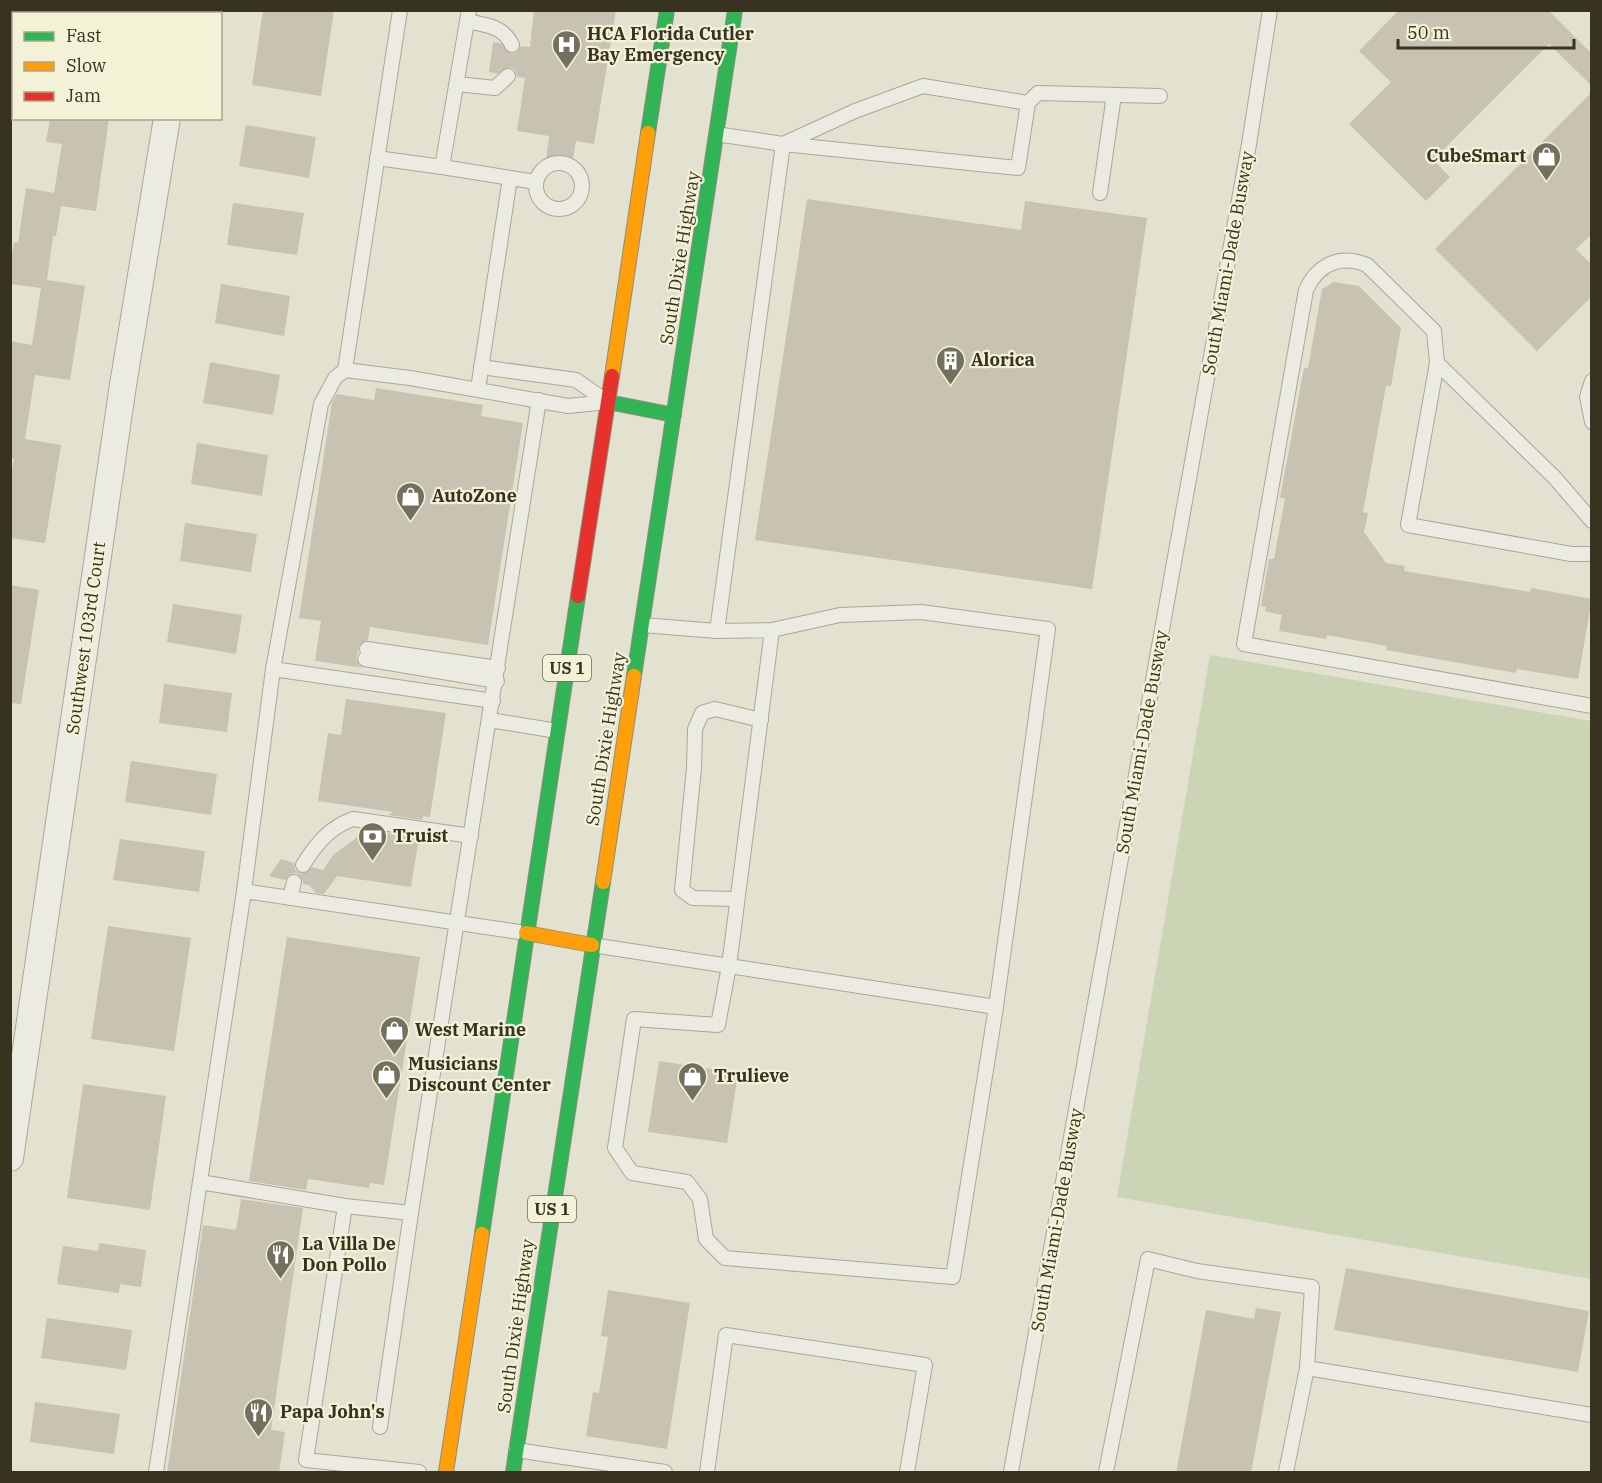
<svg xmlns="http://www.w3.org/2000/svg" width="1602" height="1483" viewBox="0 0 1602 1483" font-family="'IBM Plex Serif',serif">
  <rect width="100%" height="100%" fill="#e3e2d0"/>
  <polygon fill="#cbd4b4" points="1210,655 1591,721 1591,1279 1117,1197"/>
  <g fill="#c7c2b1">
    <polygon points="263,10 334,10 321,96 252,85"/>
    <polygon points="534,10 616,10 594,144 576,141 572,164 546,161 549,136 517,131 525,78 517,77 515,70 510,67 497,74 489,72 493,42 500,43 512,54 517,52 521,46 530,47"/>
    <polygon points="1399,10 1548,10 1592,54 1592,86 1549,44 1433,160 1450,177 1426,201 1349,124 1391,82 1359,51"/>
    <polygon points="1592,92 1592,234 1576,249 1592,265 1592,296 1537,351 1435,249"/>
    <polygon points="50,118 109,118 96,211 61,206 56,236 53,236 47,280 85,286 70,380 35,375 25,439 61,445 45,543 10,538 10,481 14,459 10,459 10,341 32,345 41,288 10,284 10,266 14,242 18,243 26,188 54,193 62,144 46,142"/>
    <polygon points="246,125 316,137 309,178 239,166"/>
    <polygon points="807,199 1021,230 1025,201 1147,218 1092,589 755,540"/>
    <polygon points="233,203 304,213 297,255 227,245"/>
    <polygon points="1334,282 1359,286 1401,328 1391,386 1386,386 1363,512 1368,513 1364,532 1386,563 1405,566 1404,571 1530,592 1531,588 1592,599 1578,679 1517,669 1516,673 1386,650 1387,646 1327,635 1326,639 1279,631 1282,615 1265,611 1266,607 1261,606 1269,559 1274,559 1285,498 1280,498 1304,368 1308,368 1322,289"/>
    <polygon points="221,284 290,296 284,336 215,323"/>
    <polygon points="210,362 280,375 273,415 203,403"/>
    <polygon points="376,388 483,405 481,416 523,423 488,645 370,627 368,640 360,644 356,658 359,666 364,668 315,661 321,621 299,618 332,402 337,394 374,400"/>
    <polygon points="197,443 268,455 262,496 191,484"/>
    <polygon points="185,523 257,534 251,572 180,561"/>
    <polygon points="10,585 39,590 21,704 10,703"/>
    <polygon points="173,604 242,615 236,654 167,642"/>
    <polygon points="164,684 232,693 227,732 159,723"/>
    <polygon points="346,699 446,713 430,817 423,816 422,820 388,815 393,812 318,801 328,733 341,735"/>
    <polygon points="131,761 217,774 211,815 125,802"/>
    <polygon points="367,830 419,838 411,887 337,876 324,894 316,893 309,885 303,884 302,879 297,873 291,874 285,880 269,876 281,859 294,863 295,870 302,874 312,867 323,870 333,855"/>
    <polygon points="120,839 205,851 199,892 113,880"/>
    <polygon points="108,926 191,938 174,1051 91,1039"/>
    <polygon points="287,937 420,957 384,1185 370,1183 369,1188 308,1179 306,1190 249,1181"/>
    <polygon points="659,1061 738,1073 727,1143 648,1132"/>
    <polygon points="83,1084 166,1096 150,1210 67,1198"/>
    <polygon points="241,1199 303,1208 271,1430 285,1432 279,1473 167,1473 203,1225 236,1230"/>
    <polygon points="99,1243 146,1250 141,1287 120,1284 119,1293 57,1284 63,1246 98,1251"/>
    <polygon points="1346,1268 1589,1311 1578,1372 1334,1330"/>
    <polygon points="608,1290 690,1303 667,1449 586,1436 593,1392 599,1393 608,1337 601,1336"/>
    <polygon points="1256,1308 1281,1312 1251,1473 1176,1473 1206,1310 1254,1319"/>
    <polygon points="47,1318 132,1330 126,1370 41,1358"/>
    <polygon points="35,1402 120,1414 114,1454 30,1442"/>
  </g>
  <g fill="none" stroke-linecap="round" stroke-linejoin="round">
    <defs>
      <g id="lane">
        <polyline points="400,10 345,370 410,378 568,406 608,402"/>
        <path d="M467 21C486 25 503 26 512 45"/>
        <polyline points="457,84 495,88 508,76"/>
        <polyline points="1028,103 1038,93 1160,96"/>
        <polyline points="377,158 442,167 469,10"/>
        <circle cx="559" cy="186" r="23"/>
        <polyline points="442,167 536,182"/>
        <polyline points="1100,193 1114,95"/>
        <path d="M1437 363 1434 331 1367 265C1340 254 1318 264 1306 290L1244 644 1592 706"/>
        <polyline points="481,367 576,380 606,401"/>
        <polyline points="345,370 335,378 321,404 273,669 493,701"/>
        <polyline points="1592,381 1587,397 1592,422"/>
        <polyline points="478,389 510,178"/>
        <polyline points="1592,521 1555,478 1437,363 1408,525 1571,554 1592,554"/>
        <polyline points="642,625 717,631 783,144 1018,168 1028,103 923,86 855,111 783,144 716,134"/>
        <polyline points="717,631 772,630 840,615 921,612 1048,629 996,1007 953,1277 725,1258 706,1239 700,1199 687,1182 632,1173 615,1148 634,1019 718,1025 729,966 772,630"/>
        <polyline points="367,649 498,668"/>
        <polyline points="365,659 497,681"/>
        <polyline points="490,720 557,731"/>
        <path d="M303 865C316 844 330 827 353 819L471 836"/>
        <polyline points="244,891 526,933"/>
        <polyline points="290,898 294,882"/>
        <polyline points="737,899 693,898 682,890 694,768 695,729 702,713 715,709 761,720"/>
        <polyline points="592,945 996,1007"/>
        <polyline points="200,1182 345,1206"/>
        <polyline points="380,1427 411,1213"/>
        <polyline points="516,1450 665,1472"/>
        <polyline points="156,1472 244,891 273,669"/>
        <polyline points="419,1472 306,1460 345,1206 411,1213 539,400"/>
        <polyline points="707,1472 726,1335 925,1365 907,1472"/>
        <polyline points="1011,1472 1249,144 1270,10"/>
        <polyline points="1106,1472 1148,1259 1197,1271 1312,1287 1307,1368 1592,1415"/>
        <polyline points="1286,1472 1307,1368"/>
      </g>
      <g id="street">
        <polyline points="185,14 185,10"/>
        <polyline points="10,1158 123,385 167,118"/>
      </g>
      <g id="fast">
        <polyline points="648,133 667,10"/>
        <polyline points="608,402 674,415"/>
        <polyline points="634,676 735,10"/>
        <polyline points="482,1234 578,596"/>
        <polyline points="513,1472 603,882"/>
      </g>
      <g id="slow">
        <polyline points="612,376 648,133"/>
        <polyline points="603,882 634,676"/>
        <polyline points="526,933 592,945"/>
        <polyline points="446,1472 482,1234"/>
      </g>
      <polyline id="jam" points="578,596 612,376"/>
    </defs>
    <use href="#lane" stroke="#a9a798" stroke-width="16"/>
    <use href="#street" stroke="#a9a798" stroke-width="28"/>
    <use href="#fast" stroke="#8e8c7f" stroke-width="16"/>
    <use href="#slow" stroke="#8e8c7f" stroke-width="16"/>
    <use href="#jam" stroke="#8e8c7f" stroke-width="16"/>
    <use href="#lane" stroke="#ecebe1" stroke-width="14"/>
    <use href="#street" stroke="#ecebe1" stroke-width="26"/>
    <use href="#fast" stroke="#30b455" stroke-width="14"/>
    <use href="#slow" stroke="#ff9f0a" stroke-width="14"/>
    <use href="#jam" stroke="#e5322d" stroke-width="14"/>
  </g>
  <defs>
    <symbol id="hospital-pin" viewBox="-11 -11 22 30"><path d="M0 17L-7.5 6A9.5 9.5 0 1 1 7.5 6Z" fill="#74705e" stroke="#f3f2d7"/><path d="M-5-5h3v3.5h4V-5h3V5h-3V1.5h-4V5h-3Z" fill="#fff"/></symbol>
    <symbol id="shop-pin" viewBox="-11 -11 22 30"><path d="M0 17L-7.5 6A9.5 9.5 0 1 1 7.5 6Z" fill="#74705e" stroke="#f3f2d7"/><path d="M-5-2.5h2.3a2.7 3.5 0 0 1 5.4 0H5L5.5 6h-11ZM-1.5-2.5h3a1.5 2.3 0 0 0-3 0Z" fill="#fff"/></symbol>
    <symbol id="building-pin" viewBox="-11 -11 22 30"><path d="M0 17L-7.5 6A9.5 9.5 0 1 1 7.5 6Z" fill="#74705e" stroke="#f3f2d7"/><path d="M-4-6H4V6H1V3H-1V6H-4ZM-2.5-4.3h1.7v1.8h-1.7ZM.8-4.3h1.7v1.8H.8ZM-2.5-1h1.7V.8h-1.7ZM.8-1h1.7V.8H.8Z" fill="#fff"/></symbol>
    <symbol id="bank-pin" viewBox="-11 -11 22 30"><path d="M0 17L-7.5 6A9.5 9.5 0 1 1 7.5 6Z" fill="#74705e" stroke="#f3f2d7"/><path d="M-6-4H6V4H-6ZM0-2.3a2.3 2.3 0 1 0 0 4.6a2.3 2.3 0 1 0 0-4.6Z" fill="#fff"/></symbol>
    <symbol id="restaurant-pin" viewBox="-11 -11 22 30"><path d="M0 17L-7.5 6A9.5 9.5 0 1 1 7.5 6Z" fill="#74705e" stroke="#f3f2d7"/><path d="M-5-6h1v4h1v-4h1v4h1v-4h1v5L-1.5 .5V6h-2V.5L-5-1ZM5-6V6H3V1.5H1.5Q1.5-4 5-6Z" fill="#fff"/></symbol>
  </defs>
  <g fill-rule="evenodd">
    <use href="#hospital-pin" x="550" y="28" width="33" height="45"/>
    <use href="#shop-pin" x="1530" y="140" width="33" height="45"/>
    <use href="#building-pin" x="934" y="344" width="33" height="45"/>
    <use href="#shop-pin" x="394" y="480" width="33" height="45"/>
    <use href="#bank-pin" x="356" y="820" width="33" height="45"/>
    <use href="#shop-pin" x="378" y="1014" width="33" height="45"/>
    <use href="#shop-pin" x="370" y="1058" width="33" height="45"/>
    <use href="#shop-pin" x="676" y="1060" width="33" height="45"/>
    <use href="#restaurant-pin" x="264" y="1238" width="33" height="45"/>
    <use href="#restaurant-pin" x="242" y="1396" width="33" height="45"/>
  </g>
  <g text-anchor="middle" stroke-width="4.5" stroke-linejoin="round" paint-order="stroke">
    <g fill="#f3f2d7" stroke="#706c58" stroke-width="1.5">
      <rect x="543" y="655" width="48" height="26" rx="4.5"/>
      <rect x="528" y="1196" width="48" height="26" rx="4.5"/>
    </g>
    <g font-size="16" font-weight="bold" fill="#383221">
      <text x="567" y="674">US 1</text>
      <text x="552" y="1215">US 1</text>
    </g>
    <g font-size="18" font-weight="bold" fill="#383221" stroke="#f3f2d7" text-anchor="start">
      <text x="587" y="40">HCA Florida Cutler<tspan x="587" dy="21">Bay Emergency</tspan></text>
      <text x="1526" y="162" text-anchor="end">CubeSmart</text>
      <text x="971" y="366">Alorica</text>
      <text x="432" y="502">AutoZone</text>
      <text x="393" y="842">Truist</text>
      <text x="415" y="1036">West Marine</text>
      <text x="408" y="1070">Musicians<tspan x="408" dy="21">Discount Center</tspan></text>
      <text x="714" y="1082">Trulieve</text>
      <text x="302" y="1250">La Villa De<tspan x="302" dy="21">Don Pollo</tspan></text>
      <text x="280" y="1418">Papa John's</text>
    </g>
    <g font-size="18" fill="#383221" stroke="#f3f2d7">
      <text transform="translate(680 258) rotate(-81)" y="6">South Dixie Highway</text>
      <text transform="translate(1228 263) rotate(-80)" y="6">South Miami-Dade Busway</text>
      <text transform="translate(86 638) rotate(-82)" y="6">Southwest 103rd Court</text>
      <text transform="translate(606 739) rotate(-81)" y="6">South Dixie Highway</text>
      <text transform="translate(1142 742) rotate(-80)" y="6">South Miami-Dade Busway</text>
      <text transform="translate(1057 1220) rotate(-80)" y="6">South Miami-Dade Busway</text>
      <text transform="translate(516 1326) rotate(-82)" y="6">South Dixie Highway</text>
    </g>
  </g>
  <rect width="1602" height="1483" fill="none" stroke="#383221" stroke-width="24"/>
  <rect x="12" y="12" width="210" height="108" fill="#f3f2d7" stroke="#a8a58e" stroke-width="1.5"/>
  <rect x="24" y="32" width="30" height="9" fill="#30b455" stroke="#a8a58e" stroke-width="1.5"/>
  <text x="66" y="42" font-size="18" fill="#383221">Fast</text>
  <rect x="24" y="62" width="30" height="9" fill="#ff9f0a" stroke="#a8a58e" stroke-width="1.5"/>
  <text x="66" y="72" font-size="18" fill="#383221">Slow</text>
  <rect x="24" y="92" width="30" height="9" fill="#e5322d" stroke="#a8a58e" stroke-width="1.5"/>
  <text x="66" y="102" font-size="18" fill="#383221">Jam</text>
  <path d="M1398 39v9h176v-9" fill="none" stroke="#383221" stroke-width="3"/>
  <text x="1407" y="39" font-size="18" fill="#383221" stroke="#f3f2d7" stroke-width="4.5" paint-order="stroke">50 m</text>
</svg>
